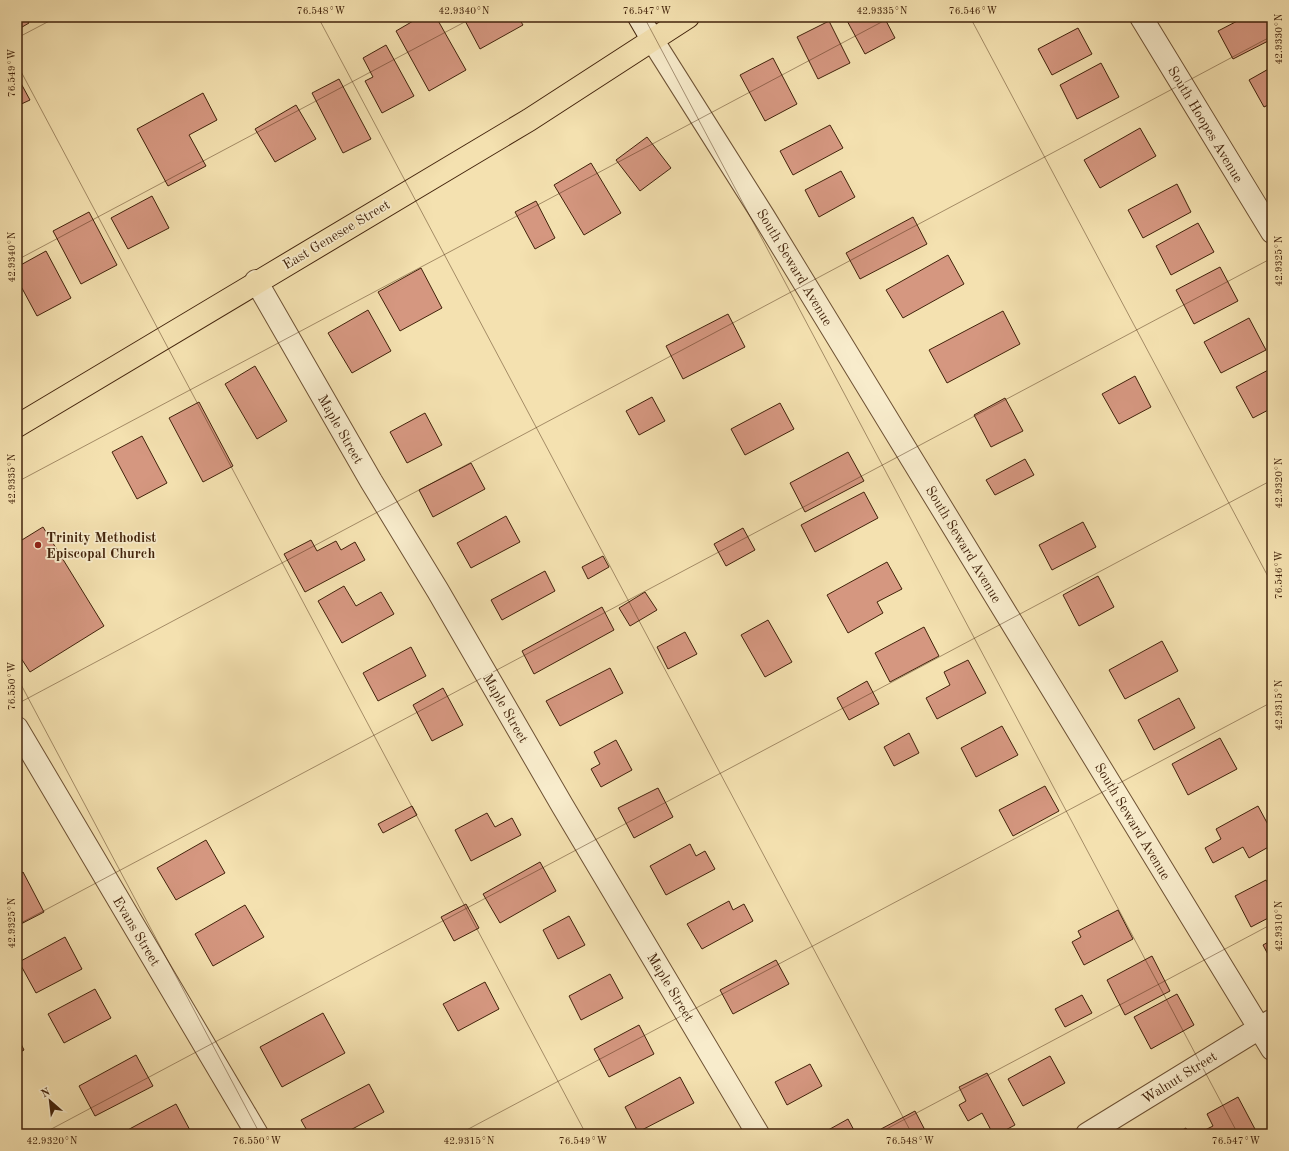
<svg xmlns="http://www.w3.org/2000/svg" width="1289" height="1151" viewBox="0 0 1289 1151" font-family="'Old Standard TT',serif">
  <rect width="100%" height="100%" fill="#f4e1b0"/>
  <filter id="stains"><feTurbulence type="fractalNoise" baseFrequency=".005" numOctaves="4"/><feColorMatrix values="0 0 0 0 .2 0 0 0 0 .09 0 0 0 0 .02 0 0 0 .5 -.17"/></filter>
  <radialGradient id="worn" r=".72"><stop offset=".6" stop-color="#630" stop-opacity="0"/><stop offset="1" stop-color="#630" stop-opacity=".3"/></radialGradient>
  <g fill="#d59780" stroke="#42230b">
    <polygon points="17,17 25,17 29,23 17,30"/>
    <polygon points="420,17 436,17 466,70 429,91 396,31"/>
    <polygon points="463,17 518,17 523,25 480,49"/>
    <polygon points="845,17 884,17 895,38 865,54"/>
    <polygon points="1245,17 1267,17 1272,26 1272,39 1233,59 1218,31"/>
    <polygon points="829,21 850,63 818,79 797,37"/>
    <polygon points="1078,28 1092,54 1052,75 1038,49"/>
    <polygon points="386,45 414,96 382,113 365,81 373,77 363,58"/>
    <polygon points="773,58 797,104 765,121 740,75"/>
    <polygon points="1101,63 1119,97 1077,119 1060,85"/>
    <polygon points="1272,67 1272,103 1264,107 1249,80"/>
    <polygon points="17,76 30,100 17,106"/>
    <polygon points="339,79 371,139 343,153 312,93"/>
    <polygon points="203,93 217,120 189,135 206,166 168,186 137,129"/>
    <polygon points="296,105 316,139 275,162 255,129"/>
    <polygon points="830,125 843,148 793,175 780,151"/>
    <polygon points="1140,128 1156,156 1100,188 1084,160"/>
    <polygon points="647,137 671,168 640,191 616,160"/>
    <polygon points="591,163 621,213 584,235 554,185"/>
    <polygon points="841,171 855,197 819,217 805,190"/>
    <polygon points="1177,184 1191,212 1143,238 1128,210"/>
    <polygon points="152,196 169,228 128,249 111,218"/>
    <polygon points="536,201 555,238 535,249 515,212"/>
    <polygon points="89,212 117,265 81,284 53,231"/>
    <polygon points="913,217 927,244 860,279 846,253"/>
    <polygon points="1198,223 1214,252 1171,275 1156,246"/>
    <polygon points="46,251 71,298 37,316 17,279 17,267"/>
    <polygon points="948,255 964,284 903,318 886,290"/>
    <polygon points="1220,267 1238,301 1194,324 1176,290"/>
    <polygon points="421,268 442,308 400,331 378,292"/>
    <polygon points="368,310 391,351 352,373 328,333"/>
    <polygon points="1003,311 1020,344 947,383 929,350"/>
    <polygon points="728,314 745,347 683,379 666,346"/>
    <polygon points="1249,318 1266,350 1221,373 1204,342"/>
    <polygon points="255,366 287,421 257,439 225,384"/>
    <polygon points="1272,368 1272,408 1253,418 1236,387"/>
    <polygon points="1135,376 1151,407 1119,424 1102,394"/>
    <polygon points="652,397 665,421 639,435 626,411"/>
    <polygon points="1005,398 1023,431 991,447 974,415"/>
    <polygon points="199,402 233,466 203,482 169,418"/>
    <polygon points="780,403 794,429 745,455 731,429"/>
    <polygon points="425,413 442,445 407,463 390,432"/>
    <polygon points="142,436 167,483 137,499 112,452"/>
    <polygon points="848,452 864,481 805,512 790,483"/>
    <polygon points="1025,459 1034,475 995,495 986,480"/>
    <polygon points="471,463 485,489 433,517 419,490"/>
    <polygon points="864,492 878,518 815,552 801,525"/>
    <polygon points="506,516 520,542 471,568 457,543"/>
    <polygon points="1083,522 1096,547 1052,570 1039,545"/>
    <polygon points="43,527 104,626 30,672 17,652 17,543"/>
    <polygon points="743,528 755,550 726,566 714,544"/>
    <polygon points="311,540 317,551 336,541 341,550 355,542 365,560 305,592 284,554"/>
    <polygon points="603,556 609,567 588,579 582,567"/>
    <polygon points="887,562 902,589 877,602 883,613 848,633 827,595"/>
    <polygon points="545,571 555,591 502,620 491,600"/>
    <polygon points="1098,576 1114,607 1079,626 1063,595"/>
    <polygon points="344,586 356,606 381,592 394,614 342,643 318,601"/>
    <polygon points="645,592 657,610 630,626 619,608"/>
    <polygon points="602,607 614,630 534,674 522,651"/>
    <polygon points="768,620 792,662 765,677 741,635"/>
    <polygon points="924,627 939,656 890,682 875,653"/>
    <polygon points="685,632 697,654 668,669 657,647"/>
    <polygon points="1162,641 1178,671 1125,699 1109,670"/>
    <polygon points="411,647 426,676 378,701 363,673"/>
    <polygon points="968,660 986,693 937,719 926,698 950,685 944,672"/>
    <polygon points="610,668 623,693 560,726 546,701"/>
    <polygon points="867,681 879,704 849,720 837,698"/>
    <polygon points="443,688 463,725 432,741 413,705"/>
    <polygon points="1179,698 1195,728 1154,750 1138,720"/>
    <polygon points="1002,726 1018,755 976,777 961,748"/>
    <polygon points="909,733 919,753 894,766 884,747"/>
    <polygon points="1220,738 1237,769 1188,795 1172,764"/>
    <polygon points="616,740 632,770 601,787 591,769 600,764 594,752"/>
    <polygon points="1045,786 1059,811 1013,836 999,810"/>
    <polygon points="658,788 673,817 634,838 618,808"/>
    <polygon points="412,806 417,815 383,833 378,824"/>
    <polygon points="1258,806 1272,832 1272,845 1249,858 1243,847 1213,863 1205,848 1221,839 1216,829"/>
    <polygon points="487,813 495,827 512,818 521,835 471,861 455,830"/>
    <polygon points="206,840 225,873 176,900 157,868"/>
    <polygon points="690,844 696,856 705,851 715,869 666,895 650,866"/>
    <polygon points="540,862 556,891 500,923 483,894"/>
    <polygon points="23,872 44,912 17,926 17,876"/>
    <polygon points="1266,880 1272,892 1272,916 1251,927 1235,896"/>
    <polygon points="729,901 733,910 744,904 753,921 702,949 687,924"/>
    <polygon points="466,904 479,928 454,941 441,917"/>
    <polygon points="245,905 264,937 213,966 195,934"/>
    <polygon points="1118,910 1133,939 1084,965 1072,942 1081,937 1078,931"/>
    <polygon points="569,916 585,945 558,959 543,930"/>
    <polygon points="65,937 82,969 36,993 19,962"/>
    <polygon points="1272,940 1272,962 1263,945"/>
    <polygon points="1152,956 1170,991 1125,1015 1107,980"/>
    <polygon points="776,960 789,984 733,1014 720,990"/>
    <polygon points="610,974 623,998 581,1020 569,996"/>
    <polygon points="485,982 499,1009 458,1031 443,1004"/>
    <polygon points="95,989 111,1018 64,1043 48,1014"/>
    <polygon points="1177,994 1194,1025 1151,1049 1134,1017"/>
    <polygon points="1082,995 1092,1013 1065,1027 1055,1009"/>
    <polygon points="323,1013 345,1053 282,1087 260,1047"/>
    <polygon points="639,1025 654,1054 609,1077 594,1049"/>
    <polygon points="17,1036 24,1050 17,1054"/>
    <polygon points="136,1055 153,1086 95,1116 79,1086"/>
    <polygon points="1050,1056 1065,1083 1023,1106 1008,1079"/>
    <polygon points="810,1064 822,1086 787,1105 775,1082"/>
    <polygon points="987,1073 1015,1125 998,1134 993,1134 982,1113 968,1121 959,1105 966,1101 959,1087"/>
    <polygon points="680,1077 694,1103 638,1132 625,1107"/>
    <polygon points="369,1084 384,1112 343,1134 309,1134 301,1120"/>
    <polygon points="1238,1097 1256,1131 1251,1134 1204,1134 1203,1131 1213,1126 1207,1114"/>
    <polygon points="176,1104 192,1134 123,1134 122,1133"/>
    <polygon points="915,1111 927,1134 883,1134 881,1129"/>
    <polygon points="848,1119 856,1134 821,1134"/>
    <polygon points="1186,1128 1189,1134 1175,1134"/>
  </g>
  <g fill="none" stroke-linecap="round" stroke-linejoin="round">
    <defs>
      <g id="street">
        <polyline points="1141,17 1272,232"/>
        <polyline points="653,41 764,217 1272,1049"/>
        <polyline points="256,281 371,481 438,591 562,805 758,1134"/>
        <polyline points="17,728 257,1134"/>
        <polyline points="1087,1134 1271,1021"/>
      </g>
      <polyline id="secondary" points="639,17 653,41"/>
      <polyline id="highway" points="17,426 529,120 688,17"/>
    </defs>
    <use href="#street" stroke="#6e5234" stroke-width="24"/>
    <use href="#secondary" stroke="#42230b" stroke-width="24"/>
    <use href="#highway" stroke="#42230b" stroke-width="24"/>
    <use href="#street" stroke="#f8eccc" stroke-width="22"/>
    <use href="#secondary" stroke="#f8eccc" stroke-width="22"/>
    <use href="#highway" stroke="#f4e1b0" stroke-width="22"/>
  </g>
  <path fill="none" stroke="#42230b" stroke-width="1" stroke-opacity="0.45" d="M318 17 912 1134M644 17 1238 1134M970 17 1272 584M17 38 57 17M17 64 586 1134M17 260 474 17M17 482 891 17M17 677 260 1134M17 704 1272 36M17 925 1272 258M42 1134 1272 480M459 1134 1272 702M877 1134 1272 924"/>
  <circle fill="#8f2418" stroke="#f8eccc" stroke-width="1.5" cx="38" cy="545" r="4"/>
  <g text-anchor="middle" stroke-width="3.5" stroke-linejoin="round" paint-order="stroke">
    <g font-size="14" fill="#42230b" stroke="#f8eccc">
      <text transform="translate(1206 124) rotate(59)" y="5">South Hoopes Avenue</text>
      <text transform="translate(336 234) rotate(-31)" y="5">East Genesee Street</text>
      <text transform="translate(795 267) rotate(59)" y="5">South Seward Avenue</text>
      <text transform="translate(341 429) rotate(60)" y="5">Maple Street</text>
      <text transform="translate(964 544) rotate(59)" y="5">South Seward Avenue</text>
      <text transform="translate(506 708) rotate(60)" y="5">Maple Street</text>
      <text transform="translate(1133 821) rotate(59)" y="5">South Seward Avenue</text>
      <text transform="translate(137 931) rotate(59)" y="5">Evans Street</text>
      <text transform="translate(671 987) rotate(59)" y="5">Maple Street</text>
      <text transform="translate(1179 1077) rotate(-32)" y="5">Walnut Street</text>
    </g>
    <g font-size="14" font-weight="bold" fill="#42230b" stroke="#f8eccc" text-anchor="start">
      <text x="46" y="542">Trinity Methodist<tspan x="46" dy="16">Episcopal Church</tspan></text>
    </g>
  </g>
  <rect width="1289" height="1151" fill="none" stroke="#f4e1b0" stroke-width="44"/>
  <g transform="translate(50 1101) rotate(332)" stroke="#f8eccc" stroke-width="3" paint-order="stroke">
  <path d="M0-3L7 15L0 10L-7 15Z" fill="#42230b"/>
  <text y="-6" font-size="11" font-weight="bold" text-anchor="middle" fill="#42230b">N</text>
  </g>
  <rect x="22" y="22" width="1245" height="1107" fill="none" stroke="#42230b" stroke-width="1.5"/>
  <g font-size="10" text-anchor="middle" fill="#42230b">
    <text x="321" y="14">76.548°W</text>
    <text x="464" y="14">42.9340°N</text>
    <text x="647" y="14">76.547°W</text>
    <text x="882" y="14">42.9335°N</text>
    <text x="973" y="14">76.546°W</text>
    <text transform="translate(1278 39) rotate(-90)" y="4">42.9330°N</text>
    <text transform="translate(11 73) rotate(-90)" y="4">76.549°W</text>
    <text transform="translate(11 257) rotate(-90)" y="4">42.9340°N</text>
    <text transform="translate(1278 261) rotate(-90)" y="4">42.9325°N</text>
    <text transform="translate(11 479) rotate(-90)" y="4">42.9335°N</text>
    <text transform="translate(1278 483) rotate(-90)" y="4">42.9320°N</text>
    <text transform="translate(1278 575) rotate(-90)" y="4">76.546°W</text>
    <text transform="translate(11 686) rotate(-90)" y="4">76.550°W</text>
    <text transform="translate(1278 705) rotate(-90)" y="4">42.9315°N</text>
    <text transform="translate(11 923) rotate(-90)" y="4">42.9325°N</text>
    <text transform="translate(1278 926) rotate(-90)" y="4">42.9310°N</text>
    <text x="52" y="1144">42.9320°N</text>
    <text x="257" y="1144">76.550°W</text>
    <text x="469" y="1144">42.9315°N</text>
    <text x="583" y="1144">76.549°W</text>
    <text x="910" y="1144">76.548°W</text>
    <text x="1236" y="1144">76.547°W</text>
  </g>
  <rect width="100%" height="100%" filter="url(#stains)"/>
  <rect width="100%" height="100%" fill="url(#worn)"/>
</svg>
